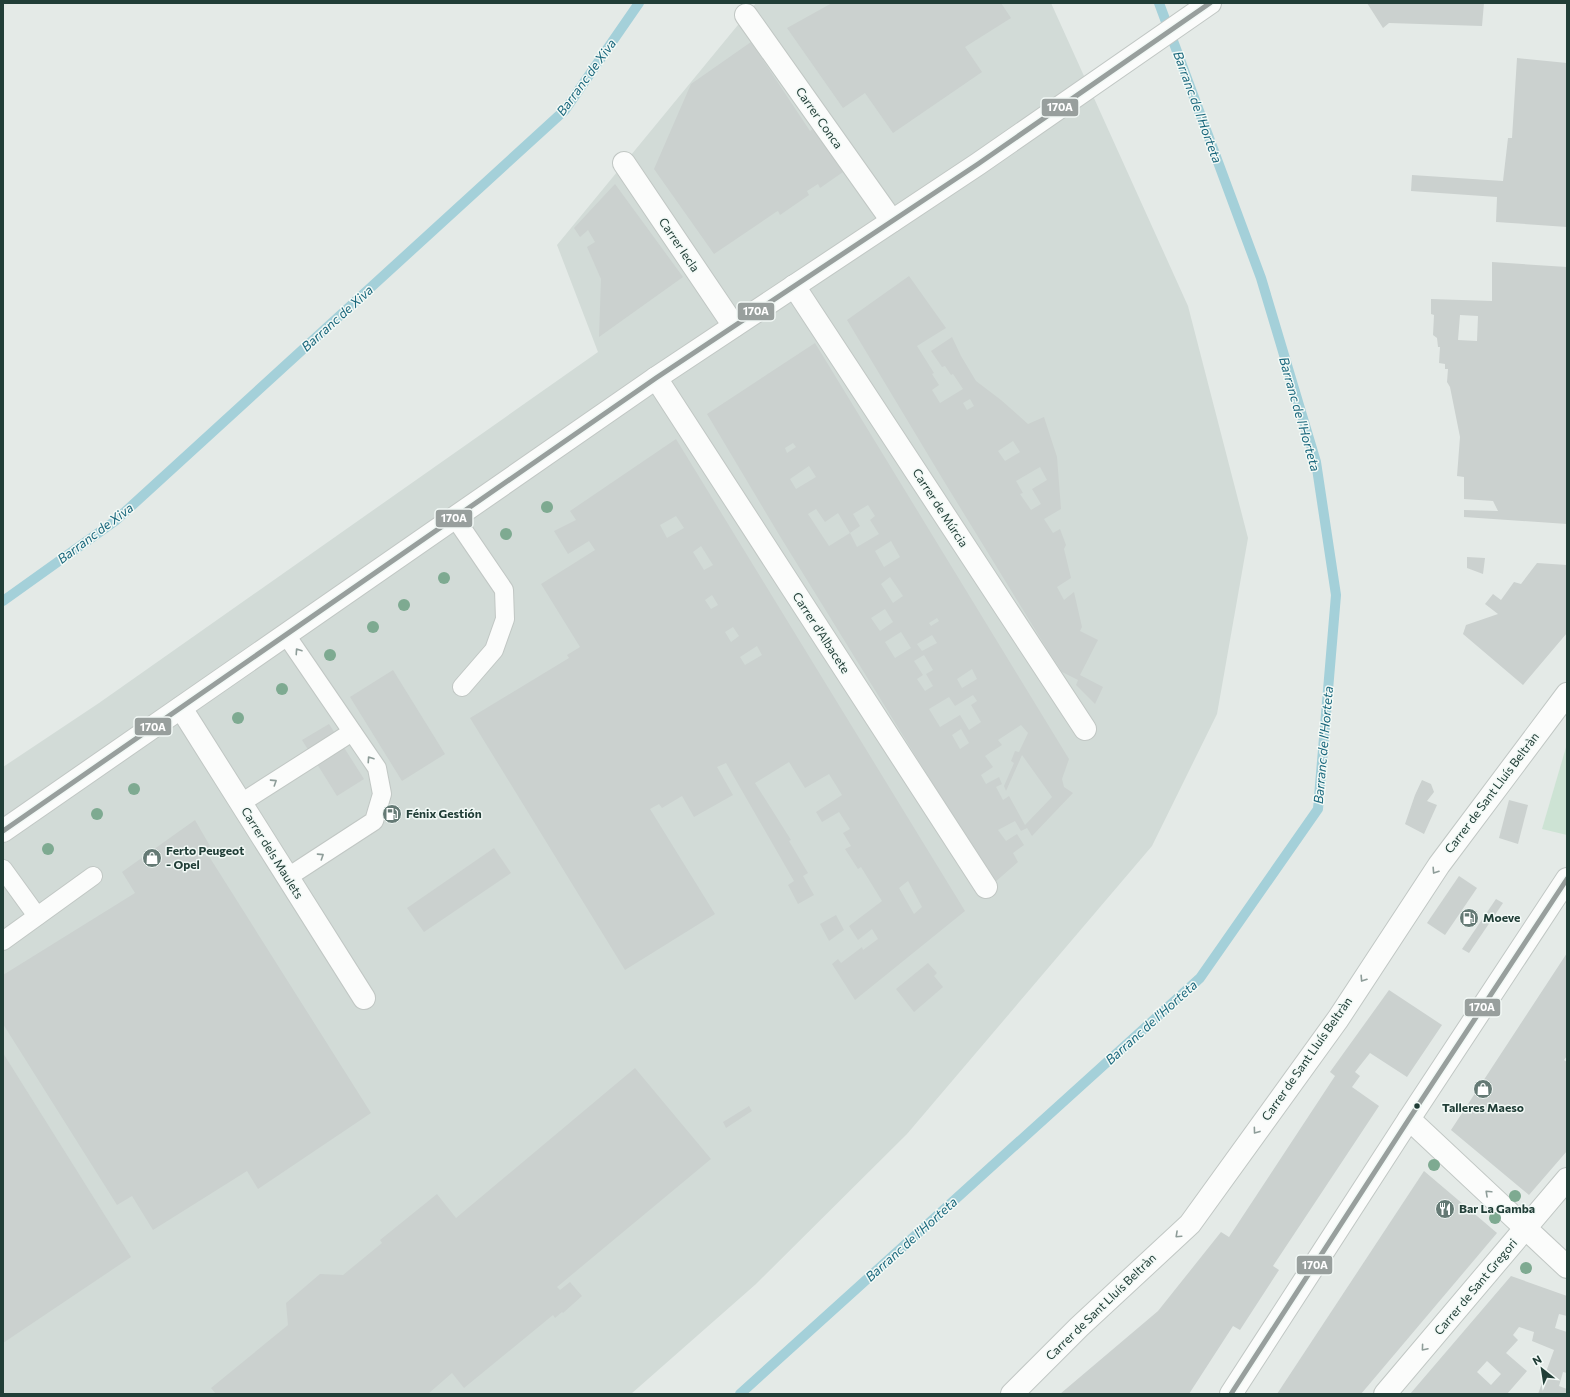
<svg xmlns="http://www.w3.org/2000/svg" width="1570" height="1397" viewBox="0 0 1570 1397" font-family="Commissioner,sans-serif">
  <rect width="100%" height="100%" fill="#e4eae7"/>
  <polygon fill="#d2dbd7" points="756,3 1051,3 1188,306 1248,538 1217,714 1152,846 907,1134 756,1284 631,1394 3,1394 3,767 99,703 598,352 557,245"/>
  <polygon fill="#cde3d4" points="1567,744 1567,835 1542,829"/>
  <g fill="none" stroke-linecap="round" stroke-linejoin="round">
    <g stroke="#a4d0d9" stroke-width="10">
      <polyline points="3,601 115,521 565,110 639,3"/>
      <polyline points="740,1394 1200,978 1318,809 1336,595 1316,462 1261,278 1159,3"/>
    </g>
  </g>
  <g fill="#cbd1cf" fill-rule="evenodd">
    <polygon points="832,3 1001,3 1011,18 965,47 982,72 893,133 865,93 843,108 787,28"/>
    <polygon points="1367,3 1484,3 1482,26 1389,23 1383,28"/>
    <polygon points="751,42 810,131 814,128 843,172 820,188 818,184 807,191 809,195 780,215 778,211 776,212 714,254 654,169 691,84"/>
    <polygon points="1517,58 1567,63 1567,227 1496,222 1497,197 1411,191 1412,175 1503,181 1508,138 1512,138"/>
    <polygon points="615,184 683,277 599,337 601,279 587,247 595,242 588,230 580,237 574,228"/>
    <path d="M1492 262 1567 267V524L1464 517V510L1498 511 1493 501 1464 499V477L1457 476 1460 437 1450 387 1447 382 1448 369H1445V364L1439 363 1440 347H1438L1437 338 1433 335 1434 315 1431 314V299L1492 301ZM1460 315 1478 316 1477 341 1458 340Z"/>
    <path d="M909 276 946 328 917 346 934 373 932 374 939 385 932 390 940 403 963 389 953 374 951 375 945 366 942 367 931 351 952 337 961 356 976 381 1001 400 1028 424 1044 417 1057 457 1061 509 1044 519 1053 533 1060 529 1066 545 1064 549 1071 578 1057 587 1064 600 1074 592 1082 627 1080 631 1098 640 1080 675 1103 687 1095 704 1076 685 1078 680 1062 672 1047 649 942 478 847 320ZM970 399 974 406 967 410 963 403ZM1013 441 1020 452 1005 461 998 451ZM1040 467 1047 480 1032 489 1041 504 1031 510 1020 494 1023 493 1016 481Z"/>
    <path d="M815 343 1069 759 1062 779 1064 787 1073 793 1032 836 1027 828 1021 831 1015 821 998 830 1006 841 1017 834 1024 845 1013 853 1018 862 994 883 778 533 707 414ZM793 443 796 447 787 453 785 448ZM809 466 816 477 796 489 790 479ZM868 505 875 516 870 520 879 534 857 547 850 533 860 526 853 514ZM816 509 825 522 838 513 850 533 829 546 808 514ZM891 541 900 557 884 567 875 551ZM890 577 903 596 893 603 881 584ZM885 609 893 622 880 631 871 618ZM937 618 939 621 931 626 929 623ZM901 632 911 648 895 658 885 642ZM932 635 937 643 922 651 917 644ZM924 655 933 670 926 674 933 686 925 691 917 679 923 675 914 661ZM972 669 977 679 962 688 957 679ZM973 695 977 701 971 705 981 722 969 730 960 715 940 727 929 709 949 697 955 706ZM1021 725 1028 733 1019 752 1015 751 1011 761 1014 763 1004 786 1006 791 1022 755 1052 797 1025 825 1009 796 1003 800 996 787 1002 784 999 777 986 784 981 775 993 767 985 756 1002 745 998 740ZM961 729 969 743 960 749 952 735Z"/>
    <path d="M676 439 965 911 855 1000 832 964 838 959 841 963 862 947 863 950 878 939 872 929 858 940 849 926 882 901 861 867 858 869 845 849 851 846 843 833 850 829 839 812 822 822 816 812 842 795 829 774 805 788 789 762 755 783 791 840 789 841 808 873 803 876 814 895 798 904 788 885 794 881 726 763 717 767 733 795 694 817 682 796 662 808 659 804 650 809 715 914 625 970 470 718 569 658 567 655 580 647 541 584 595 550 589 541 568 554 554 531 576 520 570 511ZM676 516 684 528 667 538 660 525ZM701 546 713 565 704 570 693 552ZM712 595 718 605 711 609 705 600ZM733 627 739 636 731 642 725 632ZM757 646 762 655 745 665 740 657ZM908 881 922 907 914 914 899 888Z"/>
    <polygon points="1467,557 1485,558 1483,574 1467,568"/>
    <polygon points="1537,563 1567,565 1567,633 1523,685 1463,634 1466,625 1498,614 1485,604 1493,594 1501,600 1514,582 1521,584"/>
    <polygon points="393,670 445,754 402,781 350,697"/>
    <polygon points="329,724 364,779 337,796 302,740"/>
    <polygon points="1422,780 1431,784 1434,792 1427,801 1437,805 1424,834 1405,824 1415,795"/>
    <polygon points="1509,800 1528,805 1518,844 1499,838"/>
    <polygon points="195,820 210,846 205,850 371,1113 258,1189 247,1171 153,1230 132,1196 117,1205 3,1024 3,975 135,893 122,872"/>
    <polygon points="494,848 511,873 424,932 407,908"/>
    <polygon points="1459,876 1477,888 1445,935 1427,923"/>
    <polygon points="1496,899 1503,903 1469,953 1462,949"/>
    <polygon points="836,915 844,930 829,941 820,924"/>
    <polygon points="1567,953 1567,1056 1564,1060 1567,1062 1567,1151 1529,1195 1451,1130"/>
    <polygon points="928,963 937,973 934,976 943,987 914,1012 896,989"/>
    <polygon points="1389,990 1442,1025 1407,1077 1370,1053 1355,1072 1360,1076 1352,1087 1379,1106 1273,1266 1279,1270 1240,1330 1233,1326 1189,1394 1060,1394 1158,1311 1221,1232 1229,1237 1335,1076 1330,1072"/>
    <polygon points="3,1053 131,1257 3,1343"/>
    <polygon points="635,1068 711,1159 557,1287 560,1290 570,1282 582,1296 563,1313 562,1312 555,1318 553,1315 464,1388 452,1373 428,1394 216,1394 211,1388 288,1325 286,1303 320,1274 343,1275 382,1243 380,1240 437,1194 456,1218"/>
    <polygon points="749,1106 752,1111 726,1128 723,1122"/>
    <polygon points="1424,1171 1497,1233 1361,1394 1277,1394"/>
    <path d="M1511 1276 1567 1296V1316L1559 1314 1555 1328 1567 1332V1373L1563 1372 1559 1386 1567 1389V1394H1538L1554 1350 1532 1341 1534 1332 1519 1327 1513 1335 1518 1340 1506 1353 1527 1371 1507 1394H1410ZM1487 1361 1501 1374 1491 1385 1477 1372Z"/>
  </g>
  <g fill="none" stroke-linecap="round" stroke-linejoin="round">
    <defs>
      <g id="service">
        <polyline points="455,518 504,590 505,619 494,650 462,687"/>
        <polyline points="286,635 377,768 382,794 374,821 288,877"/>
        <polyline points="241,803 352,732"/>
        <polyline points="3,869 37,916"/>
        <polyline points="3,941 93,876"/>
      </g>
      <g id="minor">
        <polyline points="746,15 892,221"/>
        <polyline points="624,163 734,326"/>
        <polyline points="794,286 1085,729"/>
        <polyline points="656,378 986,887"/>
        <polyline points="181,708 364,998"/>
        <polyline points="1409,1119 1567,1267"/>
        <polyline points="1012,1394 1079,1327 1190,1224 1338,1019 1439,865 1567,694"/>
        <polyline points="1385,1394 1567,1179"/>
      </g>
      <g id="tertiary">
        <polyline points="3,831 656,378 978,164 1210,3"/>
        <polyline points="1231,1394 1409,1119 1567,879"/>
      </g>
    </defs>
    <use href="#service" stroke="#c1c7c4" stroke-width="20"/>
    <use href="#minor" stroke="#c1c7c4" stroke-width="24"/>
    <use href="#tertiary" stroke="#c1c7c4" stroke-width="24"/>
    <use href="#service" stroke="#fbfcfb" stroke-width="18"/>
    <use href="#minor" stroke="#fbfcfb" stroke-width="22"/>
    <use href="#tertiary" stroke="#fbfcfb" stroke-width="22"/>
    <defs>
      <g id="bus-1">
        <polyline points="3,831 656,378 978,164 1210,3"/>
        <polyline points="1231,1394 1409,1119 1567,879"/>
      </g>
    </defs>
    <use href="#bus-1" stroke="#f2f9f6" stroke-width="8"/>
    <use href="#bus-1" stroke="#989f9d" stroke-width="5"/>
  </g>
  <g fill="#7eaa91">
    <circle cx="547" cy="507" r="6"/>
    <circle cx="506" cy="534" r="6"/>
    <circle cx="444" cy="578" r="6"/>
    <circle cx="404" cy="605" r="6"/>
    <circle cx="373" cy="627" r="6"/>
    <circle cx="330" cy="655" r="6"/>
    <circle cx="282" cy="689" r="6"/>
    <circle cx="238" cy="718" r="6"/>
    <circle cx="134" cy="789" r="6"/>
    <circle cx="97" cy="814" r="6"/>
    <circle cx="48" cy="849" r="6"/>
    <circle cx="1434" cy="1165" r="6"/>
    <circle cx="1515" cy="1196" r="6"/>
    <circle cx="1495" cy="1218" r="6"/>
    <circle cx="1526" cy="1268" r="6"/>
  </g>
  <defs><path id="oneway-chevron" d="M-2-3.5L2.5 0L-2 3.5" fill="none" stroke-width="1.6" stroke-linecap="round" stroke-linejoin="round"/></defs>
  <g stroke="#8e9d99">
    <use href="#oneway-chevron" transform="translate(298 651) rotate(-124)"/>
    <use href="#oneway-chevron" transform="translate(370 759) rotate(-124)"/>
    <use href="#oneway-chevron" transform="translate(274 782) rotate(-33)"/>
    <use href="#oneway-chevron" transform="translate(321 856) rotate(-33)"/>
    <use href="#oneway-chevron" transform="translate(1435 871) rotate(123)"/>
    <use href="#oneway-chevron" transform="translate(1363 979) rotate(123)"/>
    <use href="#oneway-chevron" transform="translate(1256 1131) rotate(126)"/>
    <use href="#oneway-chevron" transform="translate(1488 1193) rotate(-137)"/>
    <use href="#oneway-chevron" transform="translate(1178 1235) rotate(137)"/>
    <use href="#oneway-chevron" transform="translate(1424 1348) rotate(130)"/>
  </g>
  <defs>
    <symbol id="fuel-disc" viewBox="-11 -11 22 22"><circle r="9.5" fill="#657a75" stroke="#f2f9f6"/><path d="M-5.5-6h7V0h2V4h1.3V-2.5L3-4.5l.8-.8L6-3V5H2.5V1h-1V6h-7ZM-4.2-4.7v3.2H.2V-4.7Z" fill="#fff"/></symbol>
    <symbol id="shop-disc" viewBox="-11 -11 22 22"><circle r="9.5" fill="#657a75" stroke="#f2f9f6"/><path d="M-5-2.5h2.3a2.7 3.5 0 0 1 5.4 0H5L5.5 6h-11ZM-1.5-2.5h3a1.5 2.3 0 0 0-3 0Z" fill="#fff"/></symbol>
    <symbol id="restaurant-disc" viewBox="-11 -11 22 22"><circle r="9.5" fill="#657a75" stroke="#f2f9f6"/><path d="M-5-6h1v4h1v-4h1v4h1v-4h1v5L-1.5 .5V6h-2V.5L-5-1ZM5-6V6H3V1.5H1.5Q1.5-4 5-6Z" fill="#fff"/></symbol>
  </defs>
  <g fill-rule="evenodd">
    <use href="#fuel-disc" x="381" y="803" width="22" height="22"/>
    <use href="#shop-disc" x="141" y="847" width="22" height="22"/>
    <use href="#fuel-disc" x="1458" y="907" width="22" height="22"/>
    <use href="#shop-disc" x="1472" y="1078" width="22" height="22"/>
    <use href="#restaurant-disc" x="1434" y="1198" width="22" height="22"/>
  </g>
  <circle fill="#213e37" stroke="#f2f9f6" stroke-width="1.5" cx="1417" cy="1106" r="3.5"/>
  <g text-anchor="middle" stroke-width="3" stroke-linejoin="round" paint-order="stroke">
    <g font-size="12" fill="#213e37" stroke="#f2f9f6">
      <text transform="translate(819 118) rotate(55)" y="4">Carrer Conca</text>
      <text transform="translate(679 245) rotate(56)" y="4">Carrer Iecla</text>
      <text transform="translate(940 508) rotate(57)" y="4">Carrer de Múrcia</text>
      <text transform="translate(821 633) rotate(57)" y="4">Carrer d'Albacete</text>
      <text transform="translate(1492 793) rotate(-53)" y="4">Carrer de Sant Lluís Beltràn</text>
      <text transform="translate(272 853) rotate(58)" y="4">Carrer dels Maulets</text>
      <text transform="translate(1307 1059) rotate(-55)" y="4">Carrer de Sant Lluís Beltràn</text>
      <text transform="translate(1476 1287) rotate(-50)" y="4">Carrer de Sant Gregori</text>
      <text transform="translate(1101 1307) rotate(-44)" y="4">Carrer de Sant Lluís Beltràn</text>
    </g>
    <g font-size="12" font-weight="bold" fill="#213e37" stroke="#f2f9f6" text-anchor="start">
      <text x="406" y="818">Fénix Gestión</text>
      <text x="166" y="855">Ferto Peugeot<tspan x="166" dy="14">- Opel</tspan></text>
      <text x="1483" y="922">Moeve</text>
      <text x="1483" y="1112" text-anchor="middle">Talleres Maeso</text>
      <text x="1459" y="1213">Bar La Gamba</text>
    </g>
    <g font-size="13" font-style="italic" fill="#19677c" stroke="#f2f9f6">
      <text transform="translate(586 77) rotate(-54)" y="5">Barranc de Xiva</text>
      <text transform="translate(1198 107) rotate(70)" y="5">Barranc de l'Horteta</text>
      <text transform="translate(337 318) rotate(-42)" y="5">Barranc de Xiva</text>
      <text transform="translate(1300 414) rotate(74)" y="5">Barranc de l'Horteta</text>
      <text transform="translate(95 533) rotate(-37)" y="5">Barranc de Xiva</text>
      <text transform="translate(1323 745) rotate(-85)" y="5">Barranc de l'Horteta</text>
      <text transform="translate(1151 1022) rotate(-42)" y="5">Barranc de l'Horteta</text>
      <text transform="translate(911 1239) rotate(-42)" y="5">Barranc de l'Horteta</text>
    </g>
  </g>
  <g stroke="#f2f9f6" stroke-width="1.5">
    <rect x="1041" y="98" width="38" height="19" rx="4" fill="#989f9d"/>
    <rect x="737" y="302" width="38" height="19" rx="4" fill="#989f9d"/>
    <rect x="435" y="509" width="38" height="19" rx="4" fill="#989f9d"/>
    <rect x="134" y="717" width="38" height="19" rx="4" fill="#989f9d"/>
    <rect x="1464" y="998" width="37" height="19" rx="4" fill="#989f9d"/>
    <rect x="1296" y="1255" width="37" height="20" rx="4" fill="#989f9d"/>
  </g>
  <g font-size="11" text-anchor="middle" font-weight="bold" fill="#fff">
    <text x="1060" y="111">170A</text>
    <text x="756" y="315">170A</text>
    <text x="454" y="522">170A</text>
    <text x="153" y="731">170A</text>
    <text x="1482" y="1011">170A</text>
    <text x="1315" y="1269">170A</text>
  </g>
  <rect width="1570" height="1397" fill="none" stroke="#213e37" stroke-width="8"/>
  <g transform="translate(1542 1369) rotate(330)" stroke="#f2f9f6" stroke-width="3" paint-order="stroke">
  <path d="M0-3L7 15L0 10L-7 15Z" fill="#213e37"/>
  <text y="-6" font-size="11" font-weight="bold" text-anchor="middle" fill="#213e37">N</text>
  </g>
</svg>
